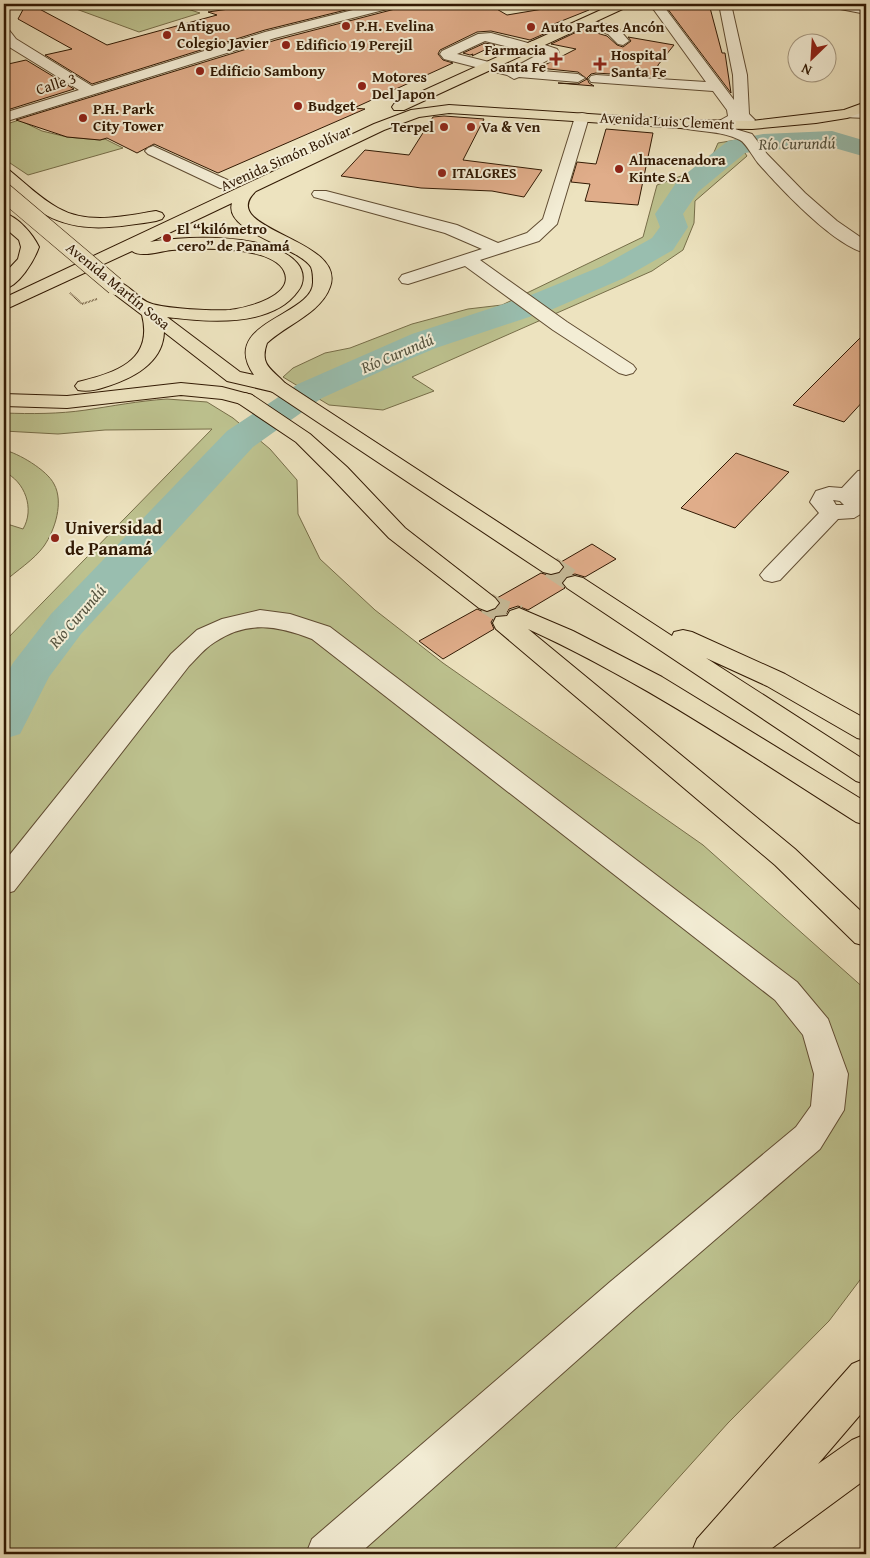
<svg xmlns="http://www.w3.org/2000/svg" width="870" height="1558" viewBox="0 0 870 1558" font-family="'Gentium Book Plus',serif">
  <rect width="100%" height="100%" fill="#ede3bf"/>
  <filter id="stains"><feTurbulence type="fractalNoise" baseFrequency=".004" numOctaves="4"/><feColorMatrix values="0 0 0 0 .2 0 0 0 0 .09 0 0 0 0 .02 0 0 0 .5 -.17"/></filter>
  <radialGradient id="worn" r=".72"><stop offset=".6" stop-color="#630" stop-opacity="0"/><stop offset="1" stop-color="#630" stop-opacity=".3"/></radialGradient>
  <g fill="#bdc28f" stroke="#776e49">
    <polygon points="77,4 172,4 200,13 139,32 68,6"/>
    <polygon points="19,120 42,131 67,137 100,140 105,139 123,148 28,175 4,159 4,125"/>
    <polygon points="736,140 747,156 695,201 694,223 683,250 652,271 412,377 434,391 383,410 329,405 283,377 293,368 325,353 350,348 412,324 468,309 502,305 643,237 657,185 708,166 718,143"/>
    <path d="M167 399 207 402 233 418 270 449 297 480 298 514 320 559 375 610 443 663 703 845 866 990V1272L829 1321 728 1423 610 1554H4V642L212 429 105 430 58 434 4 431V413C31 414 59 414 86 410 113 406 138 401 167 399Z"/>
    <path d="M4 450C18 453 47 470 54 484 64 502 55 530 44 546 34 560 16 571 4 582V523L23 529C35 509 25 481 4 472Z"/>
  </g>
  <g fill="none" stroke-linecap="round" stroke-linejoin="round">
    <polygon fill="#99beaf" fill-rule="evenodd" points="832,131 866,141 866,157 831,147 763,150 745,153 698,192 683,214 688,227 673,250 624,278 553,309 436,348 386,369 322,398 253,447 81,634 49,677 20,734 4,739 4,679 13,663 51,614 227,431 298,384 412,334 531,295 602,266 652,238 660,227 655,214 678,180 728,141 763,134"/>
  </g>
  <g fill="#e0ad8a" stroke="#311903">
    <polygon points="26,4 30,4 107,45 217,15 208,12 264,4 370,4 265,30 92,84 45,55 72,49 18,19"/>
    <polygon points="399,4 488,4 507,15 573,4 587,4 589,10 554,24 562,26 530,40 491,31 477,32 440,50 438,54 443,60 453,63 354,108 365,109 218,173 154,144 137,153 107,138 100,140 67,137 16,120 276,40 395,9"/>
    <polygon points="664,4 709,4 722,53 725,53 731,93"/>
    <polygon points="583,29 607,36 617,45 623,47 631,41 628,37 674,45 658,65 656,77 596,73 591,74 587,78 589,83 594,86 558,83 578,84 587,79 578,72 539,68 576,49 551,44"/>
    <polygon points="485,43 495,45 472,56 473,54 470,55 463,53"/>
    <polygon points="26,60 74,89 4,111 4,65"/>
    <polygon points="444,116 484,119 463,160 542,170 524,197 492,191 421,188 341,176 365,150 409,155 433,117"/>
    <polygon points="606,129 653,133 638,205 585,201 590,184 571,182 577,162 596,164"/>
    <polygon points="866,332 866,398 844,422 793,405"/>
    <polygon points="736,453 789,472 735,528 681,508"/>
    <polygon points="592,544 616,559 585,577 575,574 567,576 561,583 565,588 528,610 518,606 509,609 506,614 496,615 491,622 494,629 443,659 419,641 477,609 486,613 496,610 501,603 497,598 541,573 551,576 559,574 565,567 561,562"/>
  </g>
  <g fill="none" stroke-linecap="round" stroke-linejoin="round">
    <g stroke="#c7bb99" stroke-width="22" stroke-dasharray="22 11" stroke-linecap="butt">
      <polyline points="551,567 575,583"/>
      <polyline points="487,603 495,608 519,616"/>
    </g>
    <defs>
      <g id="minor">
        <polygon points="377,4 397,4 395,7 275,38 4,122 4,113 79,90 6,45 4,41 4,29 9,30 16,39 92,86 265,32"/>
        <path d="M647 4H662L734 100 733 75 719 4H731L747 75 749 114 755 120 753 123 748 124 740 121 728 127 752 134 767 154 805 193 837 221 866 241V253C834 246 780 188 758 163 753 157 746 143 740 140 720 130 696 132 676 127L674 124 676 121 681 120 717 125 719 121 728 116 727 110 713 91 591 82 589 79 591 76 596 75 706 82 654 10Z"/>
        <polygon points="828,4 852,4 866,6 866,14 830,7"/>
        <polygon points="584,18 618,28 629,41 623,45 618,44 608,34 580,25 578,22"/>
        <path d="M491 33 528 43 533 41 557 49 559 52 557 55 530 70 578 74 585 78 578 82 519 77 514 79 507 75 444 59 440 54 442 51 478 34ZM485 41 529 52 534 50 541 53 513 68 457 54Z"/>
        <polygon points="847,110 866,110 866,118 842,117 840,114 842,111"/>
        <polygon points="582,113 587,114 589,117 557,224 539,241 480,260 567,322 633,365 636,369 633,373 626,375 619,373 553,330 465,266 408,284 402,283 399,279 402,275 482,249 445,233 314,197 312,194 314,191 326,191 457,225 498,243 527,233 543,219 575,117 577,114"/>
        <polygon points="153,146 232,182 234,185 232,188 220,188 148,154 145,151 148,148"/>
        <path d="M866 470V488L860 495 866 504 864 512 854 518 838 519 780 580 772 582 764 580 760 575 764 570 819 513 810 502 816 491 829 487 842 488 858 471ZM833 500 840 501 844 505H836Z"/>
        <path d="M260 610 290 614 330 627 797 982 828 1019 848 1074 844 1110 820 1149 636 1308 359 1554H306L312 1539 610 1282 796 1127 811 1106 814 1074 803 1035 775 1000 312 639C278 626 248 620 215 642 205 648 197 658 189 666L14 891 4 894V862L171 654 197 630 222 619Z"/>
      </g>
      <g id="major">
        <polygon points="614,4 629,4 627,7 404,110 394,110 392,107 394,104"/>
        <path d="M866 102V111L847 118 816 123 752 129 681 128 449 113 419 117 384 130 256 191C214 230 348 238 330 287 321 313 286 325 267 343 258 368 276 370 288 387L285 391 278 393 227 381 164 332C163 364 131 379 105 387 96 390 87 392 78 390L75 386 78 382C114 373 154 362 142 315L109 290 106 286 109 282C125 278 134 295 147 302 160 309 214 311 230 310 246 308 296 296 284 271 271 245 197 248 172 250 161 251 141 258 132 251L4 310V298L374 124 411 110 449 105 681 120 752 121 844 110ZM232 203C223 232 299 247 311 267 313 272 313 277 313 282 314 316 217 322 254 375L240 372 167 317C206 322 272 328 298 291 305 282 304 271 297 263 270 232 187 236 150 242Z"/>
        <path d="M4 168 9 170C25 183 40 198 58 208 88 225 124 216 156 211L162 213 164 216 162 219 156 221C119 227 80 234 46 215 30 206 17 193 4 181Z"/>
        <path d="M4 213C18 217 33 234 39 247 34 261 19 286 4 289V274L18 259 21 247 19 240 4 227Z"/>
        <polygon points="181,383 222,387 252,395 255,399 252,403 245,405 222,399 181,395 67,408 4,406 4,394 67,396"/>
      </g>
      <g id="highway">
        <polygon points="278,381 285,383 559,562 563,567 559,572 551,574 543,572 271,391 268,387 271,383"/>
        <polygon points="245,393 252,395 310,434 347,467 405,528 495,598 499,603 495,608 487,611 479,608 389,538 331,477 296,442 238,403 235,399 238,395"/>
        <polygon points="575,576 583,578 672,636 674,632 683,630 692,632 785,674 866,719 866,740 857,738 767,686 706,658 866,761 866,784 856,781 567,588 563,583 567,578"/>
        <path d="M519 608 573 631 662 677 866 802V825L856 822C749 754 644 682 528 629L795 849 866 916V946L855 943 775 865 496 629 493 623 496 617 507 616 510 611Z"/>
        <polygon points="866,1358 866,1408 818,1464 852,1440 866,1434 866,1479 764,1554 691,1554 697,1539 852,1364"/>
      </g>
    </defs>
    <use href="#minor" stroke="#604c32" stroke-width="2"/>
    <use href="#major" stroke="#311903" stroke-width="2"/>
    <use href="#highway" stroke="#311903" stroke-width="2"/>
    <polyline stroke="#311903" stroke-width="2" stroke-dasharray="0.5 1" stroke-linecap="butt" points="70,293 82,304 97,299"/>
    <use href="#minor" fill="#f3edd5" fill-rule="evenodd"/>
    <use href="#major" fill="#ede3bf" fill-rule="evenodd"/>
    <use href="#highway" fill="#ede3bf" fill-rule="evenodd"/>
    <defs>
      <polyline id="major-bridge" points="4,192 115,286"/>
    </defs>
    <use href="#major-bridge" stroke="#311903" stroke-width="19" stroke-linecap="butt"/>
    <use href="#major-bridge" stroke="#ede3bf" stroke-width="18"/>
  </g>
  <g fill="#8f2418" stroke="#f3edd5" stroke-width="2">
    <circle cx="346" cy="26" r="5"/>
    <circle cx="531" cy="27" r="5"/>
    <circle cx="167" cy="35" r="5"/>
    <circle cx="286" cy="45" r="5"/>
    <path d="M553.5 51.5h5v5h5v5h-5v5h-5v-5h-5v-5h5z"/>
    <path d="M597.5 56.5h5v5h5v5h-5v5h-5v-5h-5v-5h5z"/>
    <circle cx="200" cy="71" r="5"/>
    <circle cx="362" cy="86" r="5"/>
    <circle cx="298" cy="106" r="5"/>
    <circle cx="83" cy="118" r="5"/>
    <circle cx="444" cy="127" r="5"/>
    <circle cx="471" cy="127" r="5"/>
    <circle cx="619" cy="169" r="5"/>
    <circle cx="442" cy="173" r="5"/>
    <circle cx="167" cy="238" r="5"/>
    <circle cx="55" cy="538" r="5"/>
  </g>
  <g text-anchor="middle" stroke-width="4" stroke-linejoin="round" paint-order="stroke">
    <g font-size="15" font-weight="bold" fill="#311903" stroke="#f3edd5" text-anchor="start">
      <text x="177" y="31">Antiguo<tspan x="177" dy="17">Colegio Javier</tspan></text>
      <text x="356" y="31">P.H. Evelina</text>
      <text x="541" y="32">Auto Partes Ancón</text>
      <text x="296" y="50">Edificio 19 Perejil</text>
      <text x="546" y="55" text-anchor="end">Farmacia<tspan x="546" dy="17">Santa Fe</tspan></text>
      <text x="611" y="60">Hospital<tspan x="611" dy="17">Santa Fe</tspan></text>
      <text x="210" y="76">Edificio Sambony</text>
      <text x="372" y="82">Motores<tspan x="372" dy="17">Del Japon</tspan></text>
      <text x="308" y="111">Budget</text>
      <text x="93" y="114">P.H. Park<tspan x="93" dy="17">City Tower</tspan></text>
      <text x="434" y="132" text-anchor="end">Terpel</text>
      <text x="481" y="132">Va &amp; Ven</text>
      <text x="629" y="165">Almacenadora<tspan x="629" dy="17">Kinte S.A</tspan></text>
      <text x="452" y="178">ITALGRES</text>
      <text x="177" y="234">El “kilómetro<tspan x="177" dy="17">cero” de Panamá</tspan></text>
    </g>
    <g font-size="15" fill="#311903" stroke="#f3edd5">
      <text transform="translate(56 84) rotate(-18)" y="5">Calle 3</text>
      <text transform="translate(667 121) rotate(3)" y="5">Avenida Luis Clement</text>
      <text transform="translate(286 158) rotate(-24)" y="5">Avenida Simón Bolívar</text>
      <text transform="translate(118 286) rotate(39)" y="5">Avenida Martín Sosa</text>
    </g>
    <g font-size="16" font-style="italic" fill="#55533f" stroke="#f3edd5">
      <text transform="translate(797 143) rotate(-1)" y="6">Río Curundú</text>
      <text transform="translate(397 353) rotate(-23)" y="6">Río Curundú</text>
      <text transform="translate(77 616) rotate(-49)" y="6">Río Curundú</text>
    </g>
    <g font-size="18" font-weight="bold" fill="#311903" stroke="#f3edd5" text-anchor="start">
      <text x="65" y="534">Universidad<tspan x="65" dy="21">de Panamá</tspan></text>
    </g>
  </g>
  <rect width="870" height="1558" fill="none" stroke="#ede3bf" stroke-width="20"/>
  <rect x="5" y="5" width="860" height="1548" fill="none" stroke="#311903" stroke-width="2.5"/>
  <rect x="10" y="10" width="850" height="1538" fill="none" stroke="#311903"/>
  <g transform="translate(812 58) rotate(205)"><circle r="24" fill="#f3edd5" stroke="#a59881"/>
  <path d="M0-4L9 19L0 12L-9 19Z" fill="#8f2418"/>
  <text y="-8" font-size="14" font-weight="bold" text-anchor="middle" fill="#311903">N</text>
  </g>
  <rect width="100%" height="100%" filter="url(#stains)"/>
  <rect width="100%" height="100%" fill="url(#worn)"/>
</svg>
